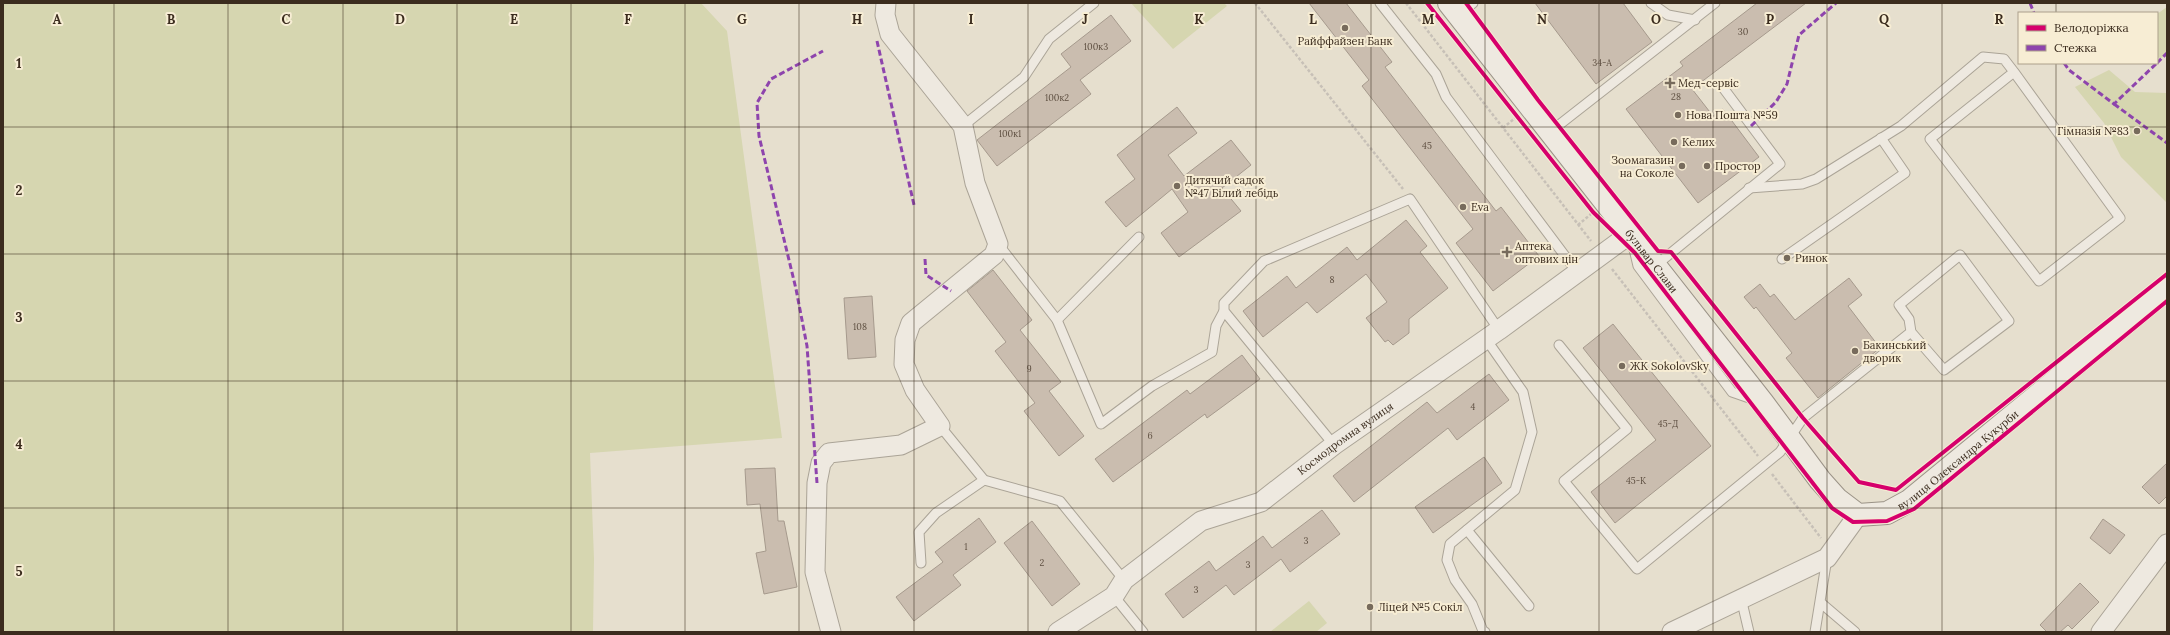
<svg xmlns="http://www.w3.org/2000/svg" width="2170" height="635" viewBox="0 0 2170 635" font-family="Lora,serif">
  <rect width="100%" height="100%" fill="#e6dfce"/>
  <g fill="#d6d6b0">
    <polygon points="3,3 701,3 727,31 782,438 590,453 594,559 593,632 3,632"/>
    <polygon points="1131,3 1224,3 1227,6 1173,49"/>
    <polygon points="2167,7 2167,56 2160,58 2157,57 2157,14"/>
    <polygon points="2109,70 2135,92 2167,93 2167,203 2121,157 2104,123 2075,87"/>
    <polygon points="1309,601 1327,623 1316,632 1270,632"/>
  </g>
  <g fill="#cabdaf" stroke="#a69a8d">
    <polygon points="1309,3 1346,3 1392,62 1385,67 1496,211 1501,207 1539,256 1493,291 1456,243 1473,229 1362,86 1369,80"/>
    <polygon points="1535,3 1623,3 1652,42 1596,84"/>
    <polygon points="1757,3 1806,3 1692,89 1713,116 1723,109 1759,157 1698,203 1626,109 1683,66 1680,62"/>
    <polygon points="1111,15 1131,41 1080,80 1091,94 997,166 977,140 1071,67 1061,54"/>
    <polygon points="1177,107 1197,133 1168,155 1184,176 1231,140 1251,165 1222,188 1241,211 1179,257 1161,233 1188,212 1172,189 1126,227 1105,202 1135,179 1117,155"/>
    <polygon points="1406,220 1427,246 1420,252 1448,288 1409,319 1409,333 1393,345 1388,340 1385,342 1366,318 1387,302 1366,274 1317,313 1307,302 1263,337 1243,311 1287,276 1296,288 1347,247 1357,260"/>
    <polygon points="993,270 1032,320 1020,330 1061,382 1049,391 1084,436 1059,456 1024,411 1035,403 995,351 1006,342 967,291"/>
    <polygon points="1849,278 1862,295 1848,306 1880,348 1818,398 1786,358 1792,353 1756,307 1754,309 1744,297 1760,284 1770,297 1774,294 1795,320"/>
    <polygon points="872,296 876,357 848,359 844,298"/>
    <polygon points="1613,324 1711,446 1615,523 1591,492 1656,440 1583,348"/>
    <polygon points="1242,355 1260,379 1207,418 1205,414 1113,482 1095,459 1187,390 1190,394"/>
    <polygon points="1489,374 1509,400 1457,440 1448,428 1354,502 1333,476 1427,402 1437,413"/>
    <polygon points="1484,457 1502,483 1433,533 1415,507"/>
    <polygon points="2167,463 2167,496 2159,504 2142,487"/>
    <polygon points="775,468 778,521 784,521 797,587 764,594 756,553 766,551 760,504 747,505 745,469"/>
    <polygon points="1322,510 1340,534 1290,572 1281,559 1234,595 1226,585 1183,618 1165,594 1209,561 1216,571 1263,536 1272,548"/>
    <polygon points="979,518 996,542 953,575 961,585 914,621 896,597 943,562 935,552"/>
    <polygon points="2103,519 2125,535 2110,554 2090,538"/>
    <polygon points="1032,521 1080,584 1052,606 1004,543"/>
    <polygon points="2080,583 2099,602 2072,629 2068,625 2060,632 2047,632 2040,625"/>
  </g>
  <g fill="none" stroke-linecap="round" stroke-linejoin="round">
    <defs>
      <g id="lane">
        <polyline points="1380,3 1436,74 1446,97 1577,272"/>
        <polyline points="1651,3 1668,15 1695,20"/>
        <polyline points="1459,15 1473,3"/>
        <polyline points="963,126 1024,77 1049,39 1094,3"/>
        <polyline points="1550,132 1715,3"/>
        <polyline points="1749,188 1802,184 1816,179 1901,126 1983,57 2004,59 2014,72 2120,218 2039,281 1930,139 2014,72"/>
        <polyline points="998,244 1057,320 1101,424 1152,386 1212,352 1216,326 1224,311"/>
        <polyline points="1634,249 1638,266 1732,392 1755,400"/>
        <polyline points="1782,259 1905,173 1881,138"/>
        <polyline points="1655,266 1780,164 1724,89"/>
        <polyline points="1057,320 1139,237"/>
        <polyline points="1559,345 1627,429 1564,481 1637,569 1780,452 1803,418 1911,332 1944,370 2009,321 1960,255 1899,305 1909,319 1911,332"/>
        <polyline points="940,426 984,480 1060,501 1124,580"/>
        <polyline points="1334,445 1224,311 1224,303 1264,261 1410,199 1499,330"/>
        <polyline points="1467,530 1529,606"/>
        <polyline points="921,563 919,532 936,513 984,480"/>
        <polyline points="1114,596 1143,632"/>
        <polyline points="1741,598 1749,632"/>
        <polyline points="1821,603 1855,632"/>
        <polyline points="1485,632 1483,631 1472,604 1455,580 1447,560 1450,544 1515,490 1532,432 1523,392 1486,339"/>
        <polyline points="1815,632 1827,558"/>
      </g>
      <g id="street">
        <polyline points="831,632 815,572 817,483 821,463 829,453 901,445 940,426 915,390 904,364 905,340 911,323 994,255 998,244 975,183 963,126 890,34 885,15 886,3"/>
        <path id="s1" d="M1058 632 1114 596 1124 580 1201 521 1261 502 1334 445 1499 330 1630 234"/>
        <polyline points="1672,632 1827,558 1858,515"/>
        <polyline points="2101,632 2167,544"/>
      </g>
      <g id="secondary">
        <path id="s2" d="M1449 3 1763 403 1820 480 1837 499 1858 515 1887 513 1909 501 2167 289"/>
      </g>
    </defs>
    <use href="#lane" stroke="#aba497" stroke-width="11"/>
    <use href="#street" stroke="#aba497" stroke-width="21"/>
    <use href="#secondary" stroke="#9b9387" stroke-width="24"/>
    <g stroke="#c7c0b7" stroke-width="2.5" stroke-dasharray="3 2" stroke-linecap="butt">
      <polyline points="1255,3 1403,189"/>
      <polyline points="1406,3 1591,241"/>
      <polyline points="1503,128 1515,118"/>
      <polyline points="1578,225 1591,214"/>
      <polyline points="1612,269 1758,456"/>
      <polyline points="1772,474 1821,538"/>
    </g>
    <use href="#lane" stroke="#eee9e0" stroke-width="9"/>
    <use href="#street" stroke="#eee9e0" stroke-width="19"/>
    <use href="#secondary" stroke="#eee9e0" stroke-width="22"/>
    <g stroke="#8e44ad" stroke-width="3" stroke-dasharray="6 3" stroke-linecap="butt">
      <polyline points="2030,3 2034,13"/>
      <polyline points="877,41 914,205"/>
      <polyline points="2064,63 2069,70 2114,104 2157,63"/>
      <polyline points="2157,63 2167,53"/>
      <polyline points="2114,104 2167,143"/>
      <polyline points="1751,126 1776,102 1787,84 1799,35 1836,3"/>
      <polyline points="925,259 926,275 951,291"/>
      <polyline points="817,483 807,346 796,289 759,136 757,103 771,79 823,51"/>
    </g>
    <defs>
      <g id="cycleway">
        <polyline points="1427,3 1593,212 1635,253 1832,508 1853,522 1887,521 1914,509 2167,301"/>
        <polyline points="1466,3 1538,100 1658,251 1671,252 1803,418 1859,482 1896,490 2167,274"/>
      </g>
    </defs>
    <use href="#cycleway" stroke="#f7edd4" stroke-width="6"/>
    <use href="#cycleway" stroke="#d6006c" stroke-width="4"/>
  </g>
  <path fill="none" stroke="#3b2c1e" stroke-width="1" stroke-opacity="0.55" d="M114 3V632M228 3V632M343 3V632M457 3V632M571 3V632M685 3V632M799 3V632M914 3V632M1028 3V632M1142 3V632M1256 3V632M1371 3V632M1485 3V632M1599 3V632M1713 3V632M1827 3V632M1942 3V632M2056 3V13M2056 63V632M3 127H2167M3 254H2167M3 381H2167M3 508H2167"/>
  <g fill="#776b5c" stroke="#f7edd4" stroke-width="1.5">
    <circle cx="1345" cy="28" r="4"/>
    <path d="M1668 77h4v4h4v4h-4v4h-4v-4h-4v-4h4z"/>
    <circle cx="1678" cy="115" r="4"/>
    <circle cx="2137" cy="131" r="4"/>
    <circle cx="1674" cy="142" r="4"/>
    <circle cx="1682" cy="166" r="4"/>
    <circle cx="1707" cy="166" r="4"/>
    <circle cx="1177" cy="186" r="4"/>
    <circle cx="1463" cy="207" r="4"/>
    <path d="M1505 246h4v4h4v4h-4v4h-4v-4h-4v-4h4z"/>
    <circle cx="1787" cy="258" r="4"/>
    <circle cx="1855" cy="351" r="4"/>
    <circle cx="1622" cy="366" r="4"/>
    <circle cx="1370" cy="607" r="4"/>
  </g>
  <g text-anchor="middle" stroke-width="4" stroke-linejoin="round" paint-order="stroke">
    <g font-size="9" fill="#5f5042">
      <text x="1743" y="35">30</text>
      <text x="1096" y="50">100к3</text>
      <text x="1602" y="66">34-А</text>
      <text x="1676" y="100">28</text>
      <text x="1057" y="101">100к2</text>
      <text x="1010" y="137">100к1</text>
      <text x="1427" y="149">45</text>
      <text x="1332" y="283">8</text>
      <text x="860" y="330">108</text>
      <text x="1029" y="372">9</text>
      <text x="1473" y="410">4</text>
      <text x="1668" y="427">45-Д</text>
      <text x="1150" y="439">6</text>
      <text x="1636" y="484">45-К</text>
      <text x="1306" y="544">3</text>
      <text x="966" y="550">1</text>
      <text x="1042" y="566">2</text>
      <text x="1248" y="568">3</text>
      <text x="1196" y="593">3</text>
    </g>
    <g font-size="11" fill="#3b2c1e" stroke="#f7edd4" text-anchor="start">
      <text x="1345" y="45" text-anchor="middle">Райффайзен Банк</text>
      <text x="1678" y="87">Мед-сервіс</text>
      <text x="1686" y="119">Нова Пошта №59</text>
      <text x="2129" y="135" text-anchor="end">Гімназія №83</text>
      <text x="1682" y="146">Келих</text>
      <text x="1674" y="164" text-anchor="end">Зоомагазин<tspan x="1674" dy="13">на Соколе</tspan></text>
      <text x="1715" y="170">Простор</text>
      <text x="1185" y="184">Дитячий садок<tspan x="1185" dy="13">№47 Білий лебідь</tspan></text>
      <text x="1471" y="211">Eva</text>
      <text x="1515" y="250">Аптека<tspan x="1515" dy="13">оптових цін</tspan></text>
      <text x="1795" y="262">Ринок</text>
      <text x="1863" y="349">Бакинський<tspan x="1863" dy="13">дворик</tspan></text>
      <text x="1630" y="370">ЖК SokolovSky</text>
      <text x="1378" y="611">Ліцей №5 Сокіл</text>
    </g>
    <g font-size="11" fill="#3b2c1e" stroke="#f7edd4">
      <text dy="4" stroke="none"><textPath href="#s2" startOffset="328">бульвар Слави</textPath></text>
      <text dy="4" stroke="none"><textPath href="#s1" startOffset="351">Космодромна вулиця</textPath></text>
      <text dy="4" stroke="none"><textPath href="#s2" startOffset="774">вулиця Олександра Кукурби</textPath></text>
    </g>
  </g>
  <g font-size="13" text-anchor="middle" font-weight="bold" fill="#3b2c1e" stroke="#f7edd4" stroke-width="4" stroke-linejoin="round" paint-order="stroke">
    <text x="57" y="24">A</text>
    <text x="171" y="24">B</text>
    <text x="286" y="24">C</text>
    <text x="400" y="24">D</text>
    <text x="514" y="24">E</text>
    <text x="628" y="24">F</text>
    <text x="742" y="24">G</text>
    <text x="857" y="24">H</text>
    <text x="971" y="24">I</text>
    <text x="1085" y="24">J</text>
    <text x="1199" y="24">K</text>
    <text x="1313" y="24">L</text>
    <text x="1428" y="24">M</text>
    <text x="1542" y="24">N</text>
    <text x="1656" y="24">O</text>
    <text x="1770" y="24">P</text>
    <text x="1884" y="24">Q</text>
    <text x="1999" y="24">R</text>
    <text x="19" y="68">1</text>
    <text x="19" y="195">2</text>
    <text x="19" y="322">3</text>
    <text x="19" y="449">4</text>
    <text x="19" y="576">5</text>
  </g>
  <rect width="2170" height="635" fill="none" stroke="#3b2c1e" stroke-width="8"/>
  <rect x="2018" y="12" width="140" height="52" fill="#f7edd4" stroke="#aca08b"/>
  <rect x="2026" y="25" width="20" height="6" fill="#d6006c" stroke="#aca08b"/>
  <text x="2054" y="32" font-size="12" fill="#3b2c1e">Велодоріжка</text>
  <rect x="2026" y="45" width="20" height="6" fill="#8e44ad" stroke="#aca08b"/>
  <text x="2054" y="52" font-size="12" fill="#3b2c1e">Стежка</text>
</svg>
